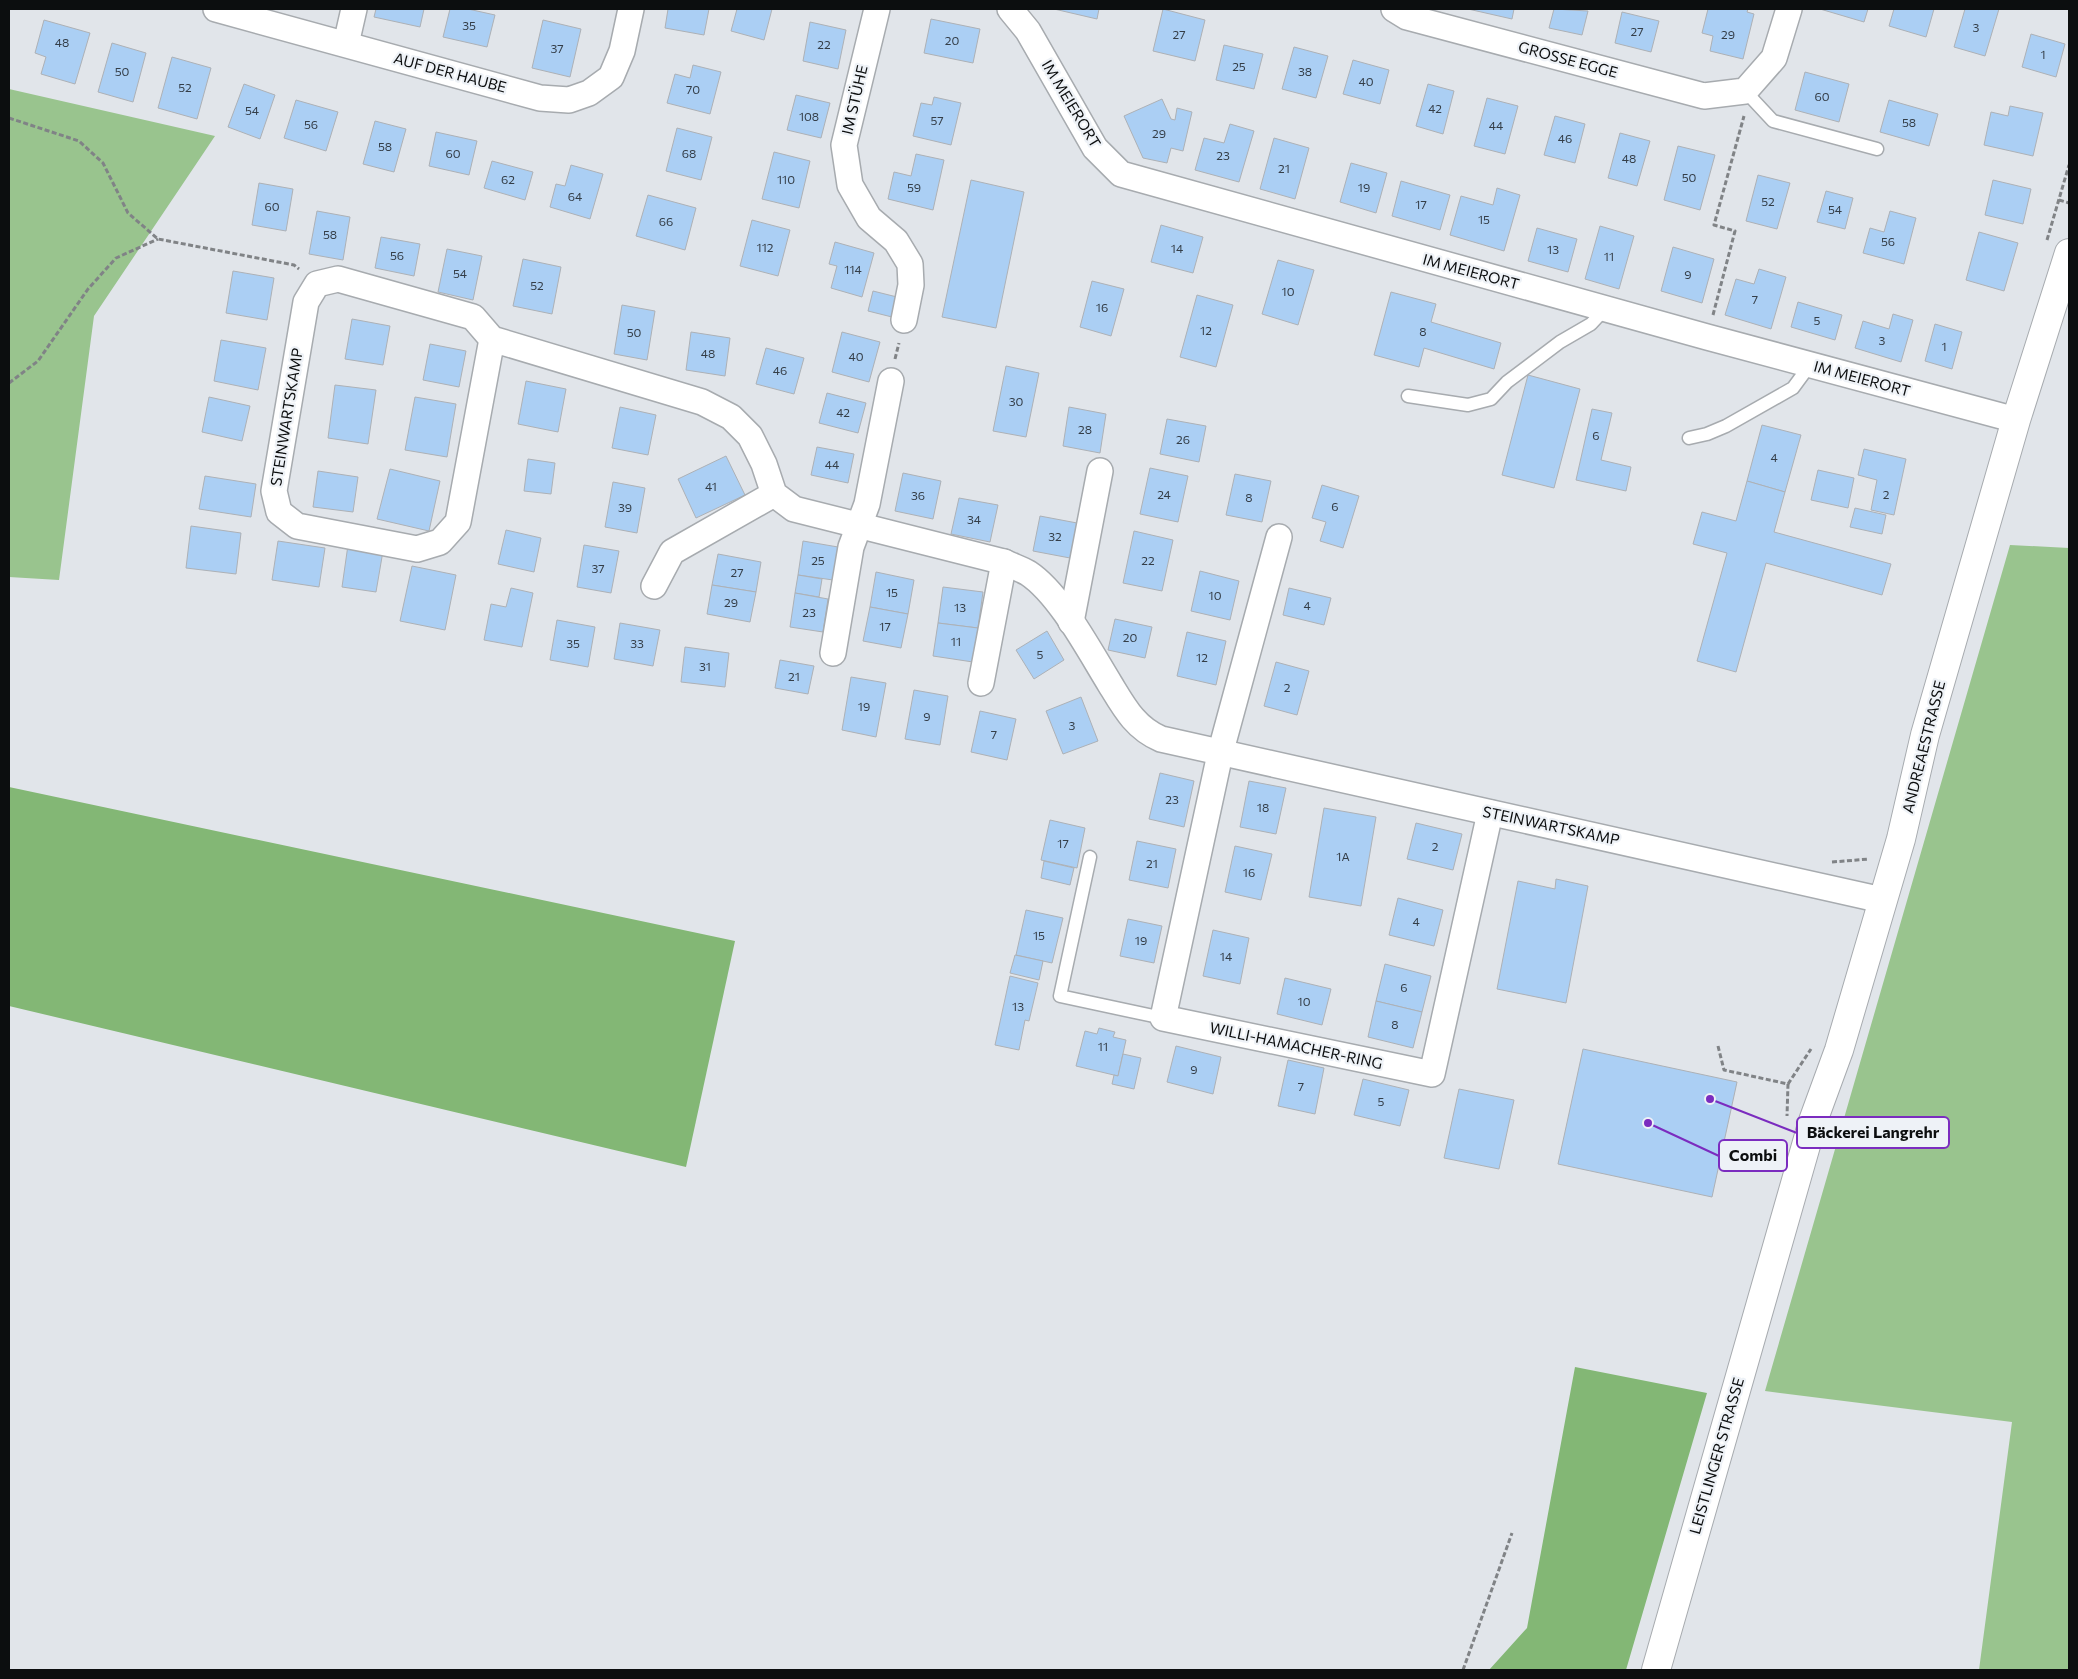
<svg xmlns="http://www.w3.org/2000/svg" width="2078" height="1679" viewBox="0 0 2078 1679" font-family="Commissioner,sans-serif">
  <rect width="100%" height="100%" fill="#e1e5ea"/>
  <g fill="#99c48e">
    <polygon points="9,89 215,136 94,316 59,580 9,577"/>
    <polygon points="2010,545 2069,548 2069,1670 1979,1670 2012,1422 1765,1391"/>
  </g>
  <g fill="#83b775">
    <polygon points="9,787 735,941 686,1167 9,1006"/>
    <polygon points="1575,1367 1707,1393 1626,1670 1489,1670 1527,1628"/>
  </g>
  <g fill="#abcff4" stroke="#adb1b6">
    <polygon points="376,9 424,9 420,27 374,17"/>
    <polygon points="450,9 468,9 495,15 487,47 443,37"/>
    <polygon points="668,9 709,9 704,35 665,28"/>
    <polygon points="737,9 772,9 764,40 731,31"/>
    <polygon points="1054,9 1099,9 1097,19"/>
    <polygon points="1163,9 1205,20 1195,61 1153,51"/>
    <polygon points="1468,9 1514,9 1512,19"/>
    <polygon points="1554,9 1588,11 1582,35 1549,28"/>
    <polygon points="1708,9 1748,9 1747,12 1754,14 1743,59 1710,51 1713,36 1702,33"/>
    <polygon points="1820,9 1868,9 1864,22"/>
    <polygon points="1894,9 1934,9 1926,37 1889,26"/>
    <polygon points="1965,9 1999,9 1985,56 1954,47"/>
    <polygon points="1622,12 1659,21 1651,52 1615,43"/>
    <polygon points="931,19 980,29 973,63 924,53"/>
    <polygon points="44,20 90,33 75,84 41,74 46,57 35,53"/>
    <polygon points="543,20 581,29 570,77 532,68"/>
    <polygon points="810,22 846,30 838,69 803,61"/>
    <polygon points="2031,34 2065,44 2056,77 2022,67"/>
    <polygon points="112,43 146,53 133,102 98,92"/>
    <polygon points="1224,45 1263,54 1254,89 1216,80"/>
    <polygon points="1294,47 1328,56 1316,98 1282,89"/>
    <polygon points="172,57 211,68 197,119 158,108"/>
    <polygon points="1353,60 1389,70 1380,104 1343,94"/>
    <polygon points="693,65 721,72 710,114 667,103 675,74 690,78"/>
    <polygon points="1805,72 1849,84 1839,122 1795,110"/>
    <polygon points="244,84 275,95 260,139 228,127"/>
    <polygon points="1428,84 1454,91 1443,134 1416,126"/>
    <polygon points="796,95 830,103 821,138 787,130"/>
    <polygon points="934,97 961,103 951,145 913,136 921,103 932,105"/>
    <polygon points="1487,98 1518,106 1505,154 1474,146"/>
    <polygon points="1162,99 1171,119 1175,120 1177,108 1192,112 1183,151 1171,148 1167,163 1143,158 1124,116"/>
    <polygon points="296,100 338,112 326,151 284,138"/>
    <polygon points="1889,100 1938,114 1929,146 1880,132"/>
    <polygon points="2010,106 2043,113 2033,156 1984,145 1991,112 2008,116"/>
    <polygon points="1555,116 1585,124 1575,163 1544,155"/>
    <polygon points="375,121 406,129 394,172 363,164"/>
    <polygon points="1230,124 1254,131 1239,182 1195,170 1204,138 1224,143"/>
    <polygon points="677,128 712,137 701,180 666,171"/>
    <polygon points="436,132 477,141 469,175 429,166"/>
    <polygon points="1620,133 1650,141 1637,186 1608,178"/>
    <polygon points="1274,138 1309,148 1295,199 1260,189"/>
    <polygon points="1678,146 1715,155 1700,210 1664,200"/>
    <polygon points="774,152 810,161 799,208 762,199"/>
    <polygon points="916,154 944,160 933,210 888,199 894,172 911,176"/>
    <polygon points="492,161 533,172 525,200 484,188"/>
    <polygon points="1351,163 1387,173 1376,213 1340,202"/>
    <polygon points="571,165 603,174 590,219 550,207 556,184 565,186"/>
    <polygon points="1758,175 1790,183 1777,229 1746,221"/>
    <polygon points="971,180 1024,192 996,328 942,317"/>
    <polygon points="1993,180 2031,189 2023,224 1985,215"/>
    <polygon points="1401,181 1450,195 1440,230 1392,216"/>
    <polygon points="259,183 293,189 286,231 252,225"/>
    <polygon points="1497,188 1520,195 1504,251 1450,235 1461,196 1493,205"/>
    <polygon points="1826,191 1853,198 1845,229 1817,222"/>
    <polygon points="648,195 696,208 685,250 636,236"/>
    <polygon points="317,211 350,217 343,260 309,254"/>
    <polygon points="1890,211 1916,218 1904,264 1863,253 1870,228 1884,232"/>
    <polygon points="752,220 790,230 778,276 740,266"/>
    <polygon points="1161,225 1203,237 1193,273 1151,262"/>
    <polygon points="1600,226 1634,236 1619,289 1585,279"/>
    <polygon points="1537,228 1577,239 1568,272 1528,261"/>
    <polygon points="1979,232 2018,243 2004,291 1966,280"/>
    <polygon points="381,237 420,244 414,276 375,268"/>
    <polygon points="835,242 874,253 862,297 831,288 837,266 829,264"/>
    <polygon points="1673,247 1714,259 1702,303 1661,291"/>
    <polygon points="447,249 482,256 473,300 438,292"/>
    <polygon points="523,259 561,267 552,314 513,306"/>
    <polygon points="1278,260 1314,270 1298,325 1262,314"/>
    <polygon points="1759,269 1786,277 1771,329 1725,315 1736,279 1754,284"/>
    <polygon points="233,271 274,278 267,320 226,313"/>
    <polygon points="1092,281 1124,289 1111,336 1080,327"/>
    <polygon points="873,291 897,297 892,317 868,311"/>
    <polygon points="1391,292 1436,304 1431,322 1501,343 1494,369 1424,348 1419,367 1374,355"/>
    <polygon points="1197,295 1233,305 1216,367 1180,357"/>
    <polygon points="1798,302 1842,315 1835,340 1791,327"/>
    <polygon points="622,305 655,311 647,360 614,354"/>
    <polygon points="1893,314 1913,320 1901,362 1855,348 1863,321 1889,329"/>
    <polygon points="352,319 390,326 383,365 345,359"/>
    <polygon points="1935,324 1962,332 1952,369 1925,361"/>
    <polygon points="691,332 730,338 725,376 686,370"/>
    <polygon points="842,332 880,342 869,382 832,372"/>
    <polygon points="221,340 266,348 258,390 214,381"/>
    <polygon points="430,344 466,351 459,387 423,380"/>
    <polygon points="766,348 804,358 794,394 756,384"/>
    <polygon points="1006,366 1039,373 1026,437 993,431"/>
    <polygon points="1528,375 1580,389 1554,488 1502,475"/>
    <polygon points="526,381 566,389 558,432 518,424"/>
    <polygon points="335,385 376,390 368,444 328,438"/>
    <polygon points="827,393 866,403 858,433 819,423"/>
    <polygon points="209,397 250,406 242,441 202,432"/>
    <polygon points="415,397 456,404 447,457 405,450"/>
    <polygon points="620,407 656,415 648,455 612,448"/>
    <polygon points="1069,407 1106,414 1100,453 1063,446"/>
    <polygon points="1592,409 1612,413 1601,460 1631,467 1626,491 1576,480"/>
    <polygon points="1167,419 1206,426 1199,462 1160,454"/>
    <polygon points="1762,425 1801,435 1785,492 1747,481"/>
    <polygon points="817,447 854,454 848,483 811,475"/>
    <polygon points="1864,449 1906,459 1894,515 1871,510 1877,480 1858,475"/>
    <polygon points="726,456 745,495 696,518 678,479"/>
    <polygon points="528,459 555,463 551,494 524,491"/>
    <polygon points="1150,468 1188,476 1178,522 1140,514"/>
    <polygon points="390,469 440,481 429,531 377,519"/>
    <polygon points="1818,470 1854,478 1848,508 1811,500"/>
    <polygon points="318,471 358,477 353,512 313,507"/>
    <polygon points="903,473 941,481 933,519 895,511"/>
    <polygon points="1235,474 1271,481 1262,522 1226,515"/>
    <polygon points="205,476 256,484 251,517 199,509"/>
    <polygon points="1747,481 1785,492 1774,532 1891,564 1882,595 1766,563 1736,672 1697,661 1727,553 1693,544 1702,512 1736,521"/>
    <polygon points="613,482 645,488 637,533 605,527"/>
    <polygon points="1322,485 1359,496 1343,548 1320,541 1326,522 1312,518"/>
    <polygon points="959,498 998,505 990,542 951,534"/>
    <polygon points="1855,508 1886,515 1882,534 1850,527"/>
    <polygon points="1040,516 1077,523 1070,558 1033,551"/>
    <polygon points="191,526 241,533 236,574 186,568"/>
    <polygon points="506,530 541,538 534,572 498,564"/>
    <polygon points="1134,531 1173,540 1162,591 1123,583"/>
    <polygon points="278,541 325,548 319,587 272,580"/>
    <polygon points="803,541 838,547 833,580 798,575"/>
    <polygon points="348,545 383,551 376,592 342,587"/>
    <polygon points="584,545 619,551 611,593 577,587"/>
    <polygon points="718,554 761,562 756,592 712,585"/>
    <polygon points="412,566 456,575 445,630 400,621"/>
    <polygon points="1200,571 1239,581 1230,620 1191,611"/>
    <polygon points="876,572 914,580 908,614 870,607"/>
    <polygon points="798,575 822,579 819,597 795,593"/>
    <polygon points="712,585 756,592 750,622 707,614"/>
    <polygon points="943,587 983,592 978,628 938,623"/>
    <polygon points="511,588 533,593 522,647 484,640 491,604 506,607"/>
    <polygon points="1289,588 1331,598 1324,625 1283,615"/>
    <polygon points="795,593 828,599 823,632 790,627"/>
    <polygon points="870,607 908,614 901,648 863,641"/>
    <polygon points="1115,619 1152,627 1145,658 1108,650"/>
    <polygon points="557,620 595,627 588,667 550,660"/>
    <polygon points="620,623 660,630 653,666 614,659"/>
    <polygon points="938,623 978,628 973,662 933,656"/>
    <polygon points="1047,631 1064,660 1034,679 1016,650"/>
    <polygon points="1187,632 1226,641 1216,685 1177,676"/>
    <polygon points="685,647 729,653 725,687 681,682"/>
    <polygon points="780,660 814,666 808,694 775,688"/>
    <polygon points="1276,662 1309,671 1297,715 1264,706"/>
    <polygon points="851,677 886,683 876,737 842,730"/>
    <polygon points="914,690 948,696 940,745 905,739"/>
    <polygon points="1081,697 1098,741 1063,754 1046,711"/>
    <polygon points="980,711 1016,719 1007,760 971,752"/>
    <polygon points="1160,773 1194,781 1184,827 1149,819"/>
    <polygon points="1249,781 1286,788 1276,834 1240,827"/>
    <polygon points="1324,808 1376,817 1361,906 1309,897"/>
    <polygon points="1050,820 1085,828 1077,868 1041,860"/>
    <polygon points="1416,823 1462,834 1453,870 1407,859"/>
    <polygon points="1137,841 1176,849 1168,888 1129,880"/>
    <polygon points="1235,846 1272,854 1261,900 1225,892"/>
    <polygon points="1044,861 1074,868 1070,885 1041,878"/>
    <polygon points="1556,879 1588,886 1566,1003 1497,989 1518,881 1555,889"/>
    <polygon points="1398,898 1443,910 1434,946 1389,935"/>
    <polygon points="1026,910 1063,918 1052,963 1016,955"/>
    <polygon points="1128,919 1162,926 1154,963 1120,956"/>
    <polygon points="1213,930 1249,938 1240,984 1203,976"/>
    <polygon points="1015,955 1043,961 1039,980 1010,973"/>
    <polygon points="1385,964 1431,976 1422,1012 1376,1001"/>
    <polygon points="1010,976 1038,983 1029,1021 1025,1020 1019,1050 995,1045"/>
    <polygon points="1285,978 1331,989 1322,1025 1277,1014"/>
    <polygon points="1376,1001 1422,1012 1413,1048 1368,1037"/>
    <polygon points="1099,1028 1115,1032 1113,1037 1126,1040 1118,1076 1076,1066 1085,1031 1097,1034"/>
    <polygon points="1176,1046 1221,1057 1213,1094 1167,1082"/>
    <polygon points="1583,1049 1737,1082 1712,1197 1558,1164"/>
    <polygon points="1123,1054 1141,1058 1134,1089 1112,1084 1114,1075 1118,1076"/>
    <polygon points="1288,1060 1324,1068 1315,1114 1278,1106"/>
    <polygon points="1363,1079 1409,1090 1400,1126 1354,1115"/>
    <polygon points="1459,1089 1514,1100 1499,1169 1444,1158"/>
  </g>
  <g fill="none" stroke-linecap="round" stroke-linejoin="round">
    <defs>
      <g id="service">
        <polyline points="1745,91 1773,121 1877,149"/>
        <polyline points="1408,396 1468,405 1491,399 1507,382 1560,342 1591,324 1605,309"/>
        <polyline points="1689,438 1707,434 1726,426 1793,388 1804,373 1806,363"/>
        <polyline points="1090,857 1060,996 1163,1018"/>
      </g>
      <g id="minor">
        <polyline points="216,9 540,98 569,100 589,93 611,77 622,51 631,9"/>
        <polyline points="877,9 844,145 850,185 869,218 896,241 910,264 911,285 904,320"/>
        <polyline points="1010,9 1028,31 1095,148 1121,174 1707,337 2016,420"/>
        <polyline points="1394,9 1407,17 1704,96 1745,91 1774,58 1789,9"/>
        <polyline points="346,44 354,9"/>
        <path d="M492 339 458 522 440 542 417 549 297 526 279 512 274 491 306 302 317 284 338 279 473 317 492 339 702 402 731 417 750 436 764 464 774 494 794 509 1004 562C1012 566 1021 569 1028 573 1060 594 1090 652 1110 684 1124 707 1135 728 1161 739L1882 900"/>
        <polyline points="1279,537 1220,754 1163,1018 1432,1074 1490,813"/>
        <polyline points="654,586 672,552 774,494"/>
        <polyline points="1071,622 1100,471"/>
        <polyline points="833,653 851,547 867,504 891,381"/>
        <polyline points="981,683 1004,562"/>
      </g>
      <polyline id="tertiary" points="1656,1670 1813,1121 1839,1050 1901,839 1925,735 2016,420 2069,253"/>
    </defs>
    <use href="#service" stroke="#a7abaf" stroke-width="15"/>
    <use href="#minor" stroke="#a7abaf" stroke-width="28"/>
    <use href="#tertiary" stroke="#a7abaf" stroke-width="30"/>
    <g stroke="#808386" stroke-width="3" stroke-dasharray="5 2.5" stroke-linecap="butt">
      <polyline points="9,118 79,141 103,163 128,213 158,239 294,265 299,269"/>
      <polyline points="2059,200 2069,203"/>
      <polyline points="2047,240 2069,165"/>
      <polyline points="1713,315 1735,231 1714,225 1744,116"/>
      <polyline points="895,359 899,343"/>
      <polyline points="9,383 38,361 88,289 116,258 158,239"/>
      <polyline points="1832,862 1869,859"/>
      <polyline points="1718,1046 1724,1070 1788,1084 1787,1116"/>
      <polyline points="1788,1084 1811,1049"/>
      <polyline points="1463,1670 1512,1533"/>
    </g>
    <use href="#service" stroke="#fff" stroke-width="12"/>
    <use href="#minor" stroke="#fff" stroke-width="25"/>
    <use href="#tertiary" stroke="#fff" stroke-width="28"/>
  </g>
  <g text-anchor="middle" stroke-width="4.5" stroke-linejoin="round" paint-order="stroke">
    <g font-size="12" fill="#343e48">
      <text x="469" y="30">35</text>
      <text x="1976" y="32">3</text>
      <text x="1637" y="36">27</text>
      <text x="1179" y="39">27</text>
      <text x="1728" y="39">29</text>
      <text x="952" y="45">20</text>
      <text x="62" y="47">48</text>
      <text x="824" y="49">22</text>
      <text x="557" y="53">37</text>
      <text x="2043" y="59">1</text>
      <text x="1239" y="71">25</text>
      <text x="122" y="76">50</text>
      <text x="1305" y="76">38</text>
      <text x="1366" y="86">40</text>
      <text x="185" y="92">52</text>
      <text x="693" y="94">70</text>
      <text x="1822" y="101">60</text>
      <text x="1435" y="113">42</text>
      <text x="252" y="115">54</text>
      <text x="809" y="121">108</text>
      <text x="937" y="125">57</text>
      <text x="1909" y="127">58</text>
      <text x="311" y="129">56</text>
      <text x="1496" y="130">44</text>
      <text x="1159" y="138">29</text>
      <text x="1565" y="143">46</text>
      <text x="385" y="151">58</text>
      <text x="453" y="158">60</text>
      <text x="689" y="158">68</text>
      <text x="1223" y="160">23</text>
      <text x="1629" y="163">48</text>
      <text x="1284" y="173">21</text>
      <text x="1689" y="182">50</text>
      <text x="508" y="184">62</text>
      <text x="786" y="184">110</text>
      <text x="914" y="192">59</text>
      <text x="1364" y="192">19</text>
      <text x="575" y="201">64</text>
      <text x="1768" y="206">52</text>
      <text x="1421" y="209">17</text>
      <text x="272" y="211">60</text>
      <text x="1835" y="214">54</text>
      <text x="1484" y="224">15</text>
      <text x="666" y="226">66</text>
      <text x="330" y="239">58</text>
      <text x="1888" y="246">56</text>
      <text x="765" y="252">112</text>
      <text x="1177" y="253">14</text>
      <text x="1553" y="254">13</text>
      <text x="397" y="260">56</text>
      <text x="1609" y="261">11</text>
      <text x="853" y="274">114</text>
      <text x="460" y="278">54</text>
      <text x="1688" y="279">9</text>
      <text x="537" y="290">52</text>
      <text x="1288" y="296">10</text>
      <text x="1755" y="304">7</text>
      <text x="1102" y="312">16</text>
      <text x="1817" y="325">5</text>
      <text x="1206" y="335">12</text>
      <text x="1423" y="336">8</text>
      <text x="634" y="337">50</text>
      <text x="1882" y="345">3</text>
      <text x="1944" y="351">1</text>
      <text x="708" y="358">48</text>
      <text x="856" y="361">40</text>
      <text x="780" y="375">46</text>
      <text x="1016" y="406">30</text>
      <text x="843" y="417">42</text>
      <text x="1085" y="434">28</text>
      <text x="1596" y="440">6</text>
      <text x="1183" y="444">26</text>
      <text x="1774" y="462">4</text>
      <text x="832" y="469">44</text>
      <text x="711" y="491">41</text>
      <text x="1164" y="499">24</text>
      <text x="1886" y="499">2</text>
      <text x="918" y="500">36</text>
      <text x="1249" y="502">8</text>
      <text x="1335" y="511">6</text>
      <text x="625" y="512">39</text>
      <text x="974" y="524">34</text>
      <text x="1055" y="541">32</text>
      <text x="818" y="565">25</text>
      <text x="1148" y="565">22</text>
      <text x="598" y="573">37</text>
      <text x="737" y="577">27</text>
      <text x="892" y="597">15</text>
      <text x="1215" y="600">10</text>
      <text x="731" y="607">29</text>
      <text x="1307" y="610">4</text>
      <text x="960" y="612">13</text>
      <text x="809" y="617">23</text>
      <text x="885" y="631">17</text>
      <text x="1130" y="642">20</text>
      <text x="956" y="646">11</text>
      <text x="573" y="648">35</text>
      <text x="637" y="648">33</text>
      <text x="1040" y="659">5</text>
      <text x="1202" y="662">12</text>
      <text x="705" y="671">31</text>
      <text x="794" y="681">21</text>
      <text x="1287" y="692">2</text>
      <text x="864" y="711">19</text>
      <text x="927" y="721">9</text>
      <text x="1072" y="730">3</text>
      <text x="994" y="739">7</text>
      <text x="1172" y="804">23</text>
      <text x="1263" y="812">18</text>
      <text x="1063" y="848">17</text>
      <text x="1435" y="851">2</text>
      <text x="1343" y="861">1A</text>
      <text x="1152" y="868">21</text>
      <text x="1249" y="877">16</text>
      <text x="1416" y="926">4</text>
      <text x="1039" y="940">15</text>
      <text x="1141" y="945">19</text>
      <text x="1226" y="961">14</text>
      <text x="1404" y="992">6</text>
      <text x="1304" y="1006">10</text>
      <text x="1018" y="1011">13</text>
      <text x="1395" y="1029">8</text>
      <text x="1103" y="1051">11</text>
      <text x="1194" y="1074">9</text>
      <text x="1301" y="1091">7</text>
      <text x="1381" y="1106">5</text>
    </g>
    <g font-size="15" fill="#0c0e0f" stroke="#eef2f7">
      <text transform="translate(1568 60) rotate(15)" y="5">GROSSE EGGE</text>
      <text transform="translate(450 73) rotate(15)" y="5">AUF DER HAUBE</text>
      <text transform="translate(855 100) rotate(-77)" y="5">IM STÜHE</text>
      <text transform="translate(1071 104) rotate(59)" y="5">IM MEIERORT</text>
      <text transform="translate(1471 272) rotate(15)" y="5">IM MEIERORT</text>
      <text transform="translate(1862 379) rotate(15)" y="5">IM MEIERORT</text>
      <text transform="translate(287 417) rotate(-81)" y="5">STEINWARTSKAMP</text>
      <text transform="translate(1924 747) rotate(-76)" y="5">ANDREAESTRASSE</text>
      <text transform="translate(1551 826) rotate(12)" y="5">STEINWARTSKAMP</text>
      <text transform="translate(1296 1046) rotate(12)" y="5">WILLI-HAMACHER-RING</text>
      <text transform="translate(1717 1456) rotate(-74)" y="5">LEISTLINGER STRASSE</text>
    </g>
  </g>
  <path fill="none" stroke="#7b2cbf" stroke-width="2" d="M1710 1099L1797 1133M1648 1123L1719 1156"/>
  <g fill="#7b2cbf" stroke="#eef2f7" stroke-width="2">
    <circle cx="1710" cy="1099" r="5"/>
    <circle cx="1648" cy="1123" r="5"/>
  </g>
  <g fill="#eef2f7" stroke="#7b2cbf" stroke-width="2">
    <rect x="1797" y="1117" width="152" height="31" rx="5"/>
    <rect x="1719" y="1140" width="68" height="31" rx="5"/>
  </g>
  <g font-size="16" text-anchor="middle" font-weight="bold" fill="#0c0e0f">
    <text x="1873" y="1138">Bäckerei Langrehr</text>
    <text x="1753" y="1161">Combi</text>
  </g>
  <rect width="2078" height="1679" fill="none" stroke="#0c0e0f" stroke-width="20"/>
</svg>
